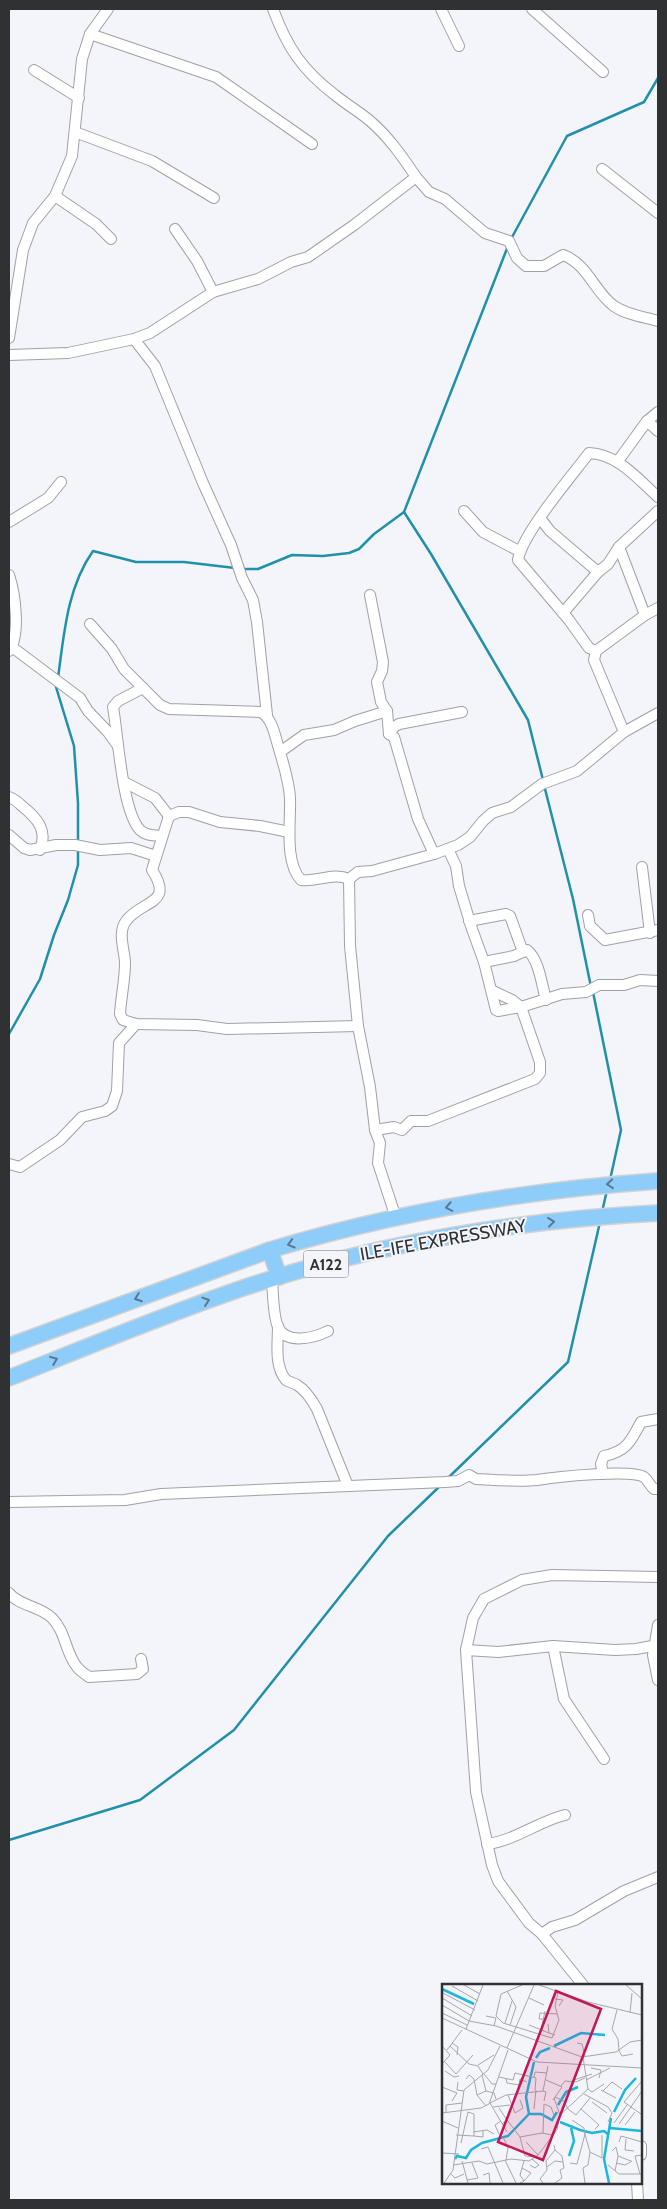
<svg xmlns="http://www.w3.org/2000/svg" width="667" height="2209" viewBox="0 0 667 2209" font-family="Cabin,sans-serif">
  <rect width="100%" height="100%" fill="#f4f5fa"/>
  <g fill="none" stroke-linecap="round" stroke-linejoin="round">
    <g stroke="#2190aa" stroke-width="2.5">
      <polyline points="511,239 567,136 644,102 658,78"/>
      <polyline points="404,512 431,554 528,720 543,780"/>
      <polyline points="243,569 258,569 292,555 323,556 349,553 359,549 374,534 404,512 508,246"/>
      <path d="M58 678C64 634 67 588 93 551L136 562H184L235 568"/>
      <polyline points="57,683 56,687 74,746 78,803 78,842"/>
      <polyline points="544,785 573,899 591,987"/>
      <polyline points="593,992 621,1130 610,1180"/>
      <polyline points="9,1034 40,979 54,935 68,900 78,865 78,848"/>
      <polyline points="602,1212 607,1190"/>
      <polyline points="449,1477 568,1362 600,1222"/>
      <polyline points="9,1840 140,1800 234,1730 388,1536 440,1486"/>
    </g>
    <defs>
      <g id="minor">
        <path d="M273 9C287 47 302 70 335 95 346 104 358 111 369 120 388 136 402 156 416 177"/>
        <polyline points="441,9 459,46"/>
        <polyline points="532,9 603,72"/>
        <polyline points="90,34 216,77 312,144"/>
        <polyline points="34,70 79,98"/>
        <polyline points="75,132 152,161 214,198"/>
        <polyline points="602,169 658,213"/>
        <polyline points="55,196 96,224 111,239"/>
        <polyline points="175,229 197,261 213,292"/>
        <polyline points="9,338 23,250 33,223 55,196 72,156 82,59 90,34 108,9"/>
        <polyline points="134,339 155,366 203,483 231,545 242,578 253,600 257,622 267,715"/>
        <path d="M9 355 68 353 134 339 150 333 213 292 258 279 291 262 308 257 354 225 416 177 429 192 445 199 485 233 509 241 517 258 526 266H544L563 255C588 264 595 293 614 306 627 315 644 317 658 321"/>
        <polyline points="647,421 658,431"/>
        <polyline points="618,461 647,421 658,412"/>
        <polyline points="464,511 483,532 519,551"/>
        <polyline points="540,518 550,531 598,572 608,564 619,547 658,511"/>
        <polyline points="9,522 48,498 61,482"/>
        <polyline points="619,547 645,615"/>
        <path d="M9 575C15 593 21 635 9 651"/>
        <polyline points="370,595 383,662 382,671 377,682 381,702 387,711 389,734 394,737 418,819 434,854"/>
        <polyline points="563,613 598,572"/>
        <path d="M90 624 112 649 124 669 160 705 169 709 261 712C271 718 274 731 277 742 282 760 289 779 290 798 291 821 284 862 301 880 318 882 333 872 349 879"/>
        <polyline points="12,647 80,698 88,711 108,732 118,746"/>
        <path d="M596 651 589 648 569 620 518 560C522 534 571 477 589 453 618 454 638 479 658 497"/>
        <path d="M143 688 118 701 113 707C118 735 122 811 140 830 146 836 154 835 161 836"/>
        <polyline points="624,732 594,660 596,651 645,615 658,608"/>
        <polyline points="389,734 394,727 399,724 462,712"/>
        <polyline points="280,752 304,735 334,730 355,721 387,711"/>
        <polyline points="124,782 155,798 169,816"/>
        <path d="M9 797C14 799 18 802 22 806 37 818 48 830 40 850"/>
        <path d="M289 832 260 826 220 822 189 812H179L169 816 152 870C175 905 141 900 126 921 117 933 125 951 125 963 125 980 121 997 120 1014L123 1020 136 1024 197 1025 227 1029 358 1026"/>
        <polyline points="9,835 24,848 30,850 56,845 75,845 100,850 131,848 156,856"/>
        <polyline points="448,849 456,866 459,886 472,929 484,962 496,1010 498,1011 521,1007 562,994 586,992 599,985 624,985 640,980 658,981"/>
        <polyline points="642,867 650,933"/>
        <polyline points="588,915 590,926 605,940 658,930"/>
        <polyline points="469,921 506,914 510,916 523,952"/>
        <path d="M484 962 514 956 527 950C539 959 542 986 546 1000"/>
        <polyline points="375,1130 394,1127 402,1130 411,1121 428,1121 535,1079 540,1073 540,1062 521,1007 512,1000 493,991"/>
        <polyline points="9,1164 20,1167 60,1140 82,1117 105,1111 112,1106 117,1091 119,1043 136,1024"/>
        <polyline points="396,1218 378,1163 380,1143 375,1130 370,1087 358,1026 350,946 349,879 358,872 372,871 434,854 458,845 470,837 483,821 492,813 511,807 542,784 577,771 624,732 658,713"/>
        <path d="M272 1280C273 1292 273 1316 278 1327 286 1345 314 1338 328 1331"/>
        <path d="M278 1326C278 1343 274 1366 286 1380 289 1382 294 1383 297 1385 306 1390 312 1400 317 1409L348 1486"/>
        <path d="M603 1474 601 1464 604 1456C627 1451 631 1441 641 1422L658 1419"/>
        <path d="M9 1502 125 1500 161 1494 445 1482 458 1481 469 1475 476 1479C495 1480 518 1482 537 1480 555 1477 631 1469 644 1477 648 1480 650 1486 654 1489H658"/>
        <path d="M9 1593C19 1606 40 1606 52 1618 66 1632 65 1652 77 1667 80 1671 85 1674 89 1677L137 1674 143 1669 141 1659"/>
        <polyline points="658,1625 653,1655 658,1680"/>
        <polyline points="553,1646 615,1650 636,1649 658,1645"/>
        <polyline points="466,1650 498,1652 553,1646 564,1699 604,1759"/>
        <path d="M487 1844C514 1841 539 1821 565 1815"/>
        <polyline points="542,1934 552,1927 575,1920 624,1891 658,1877"/>
        <polyline points="583,1985 542,1934 529,1923 498,1881 492,1865 476,1792 466,1650 473,1618 484,1599 522,1580 552,1575 658,1577"/>
        <polyline points="641,2146 641,2155"/>
        <polyline points="637,2183 638,2200"/>
      </g>
      <g id="highway">
        <polyline points="270,1250 279,1277"/>
        <path d="M9 1346 270 1250C397 1212 527 1190 658 1181"/>
        <path d="M9 1378C87 1347 166 1314 246 1287 378 1243 519 1220 658 1213"/>
      </g>
    </defs>
    <use href="#minor" stroke="#9fa1a5" stroke-width="12"/>
    <use href="#highway" stroke="#d1d2d2" stroke-width="18"/>
    <use href="#minor" stroke="#fff" stroke-width="10"/>
    <use href="#highway" stroke="#8eccfa" stroke-width="15"/>
  </g>
  <defs><path id="oneway-chevron" d="M-2-3.5L2.5 0L-2 3.5" fill="none" stroke-width="1.6" stroke-linecap="round" stroke-linejoin="round" transform="scale(1.25)"/></defs>
  <g stroke="#5a778c">
    <use href="#oneway-chevron" transform="translate(610 1184) rotate(175)"/>
    <use href="#oneway-chevron" transform="translate(449 1207) rotate(169)"/>
    <use href="#oneway-chevron" transform="translate(551 1222) rotate(-7)"/>
    <use href="#oneway-chevron" transform="translate(291 1244) rotate(163)"/>
    <use href="#oneway-chevron" transform="translate(138 1298) rotate(160)"/>
    <use href="#oneway-chevron" transform="translate(206 1301) rotate(-19)"/>
    <use href="#oneway-chevron" transform="translate(54 1360) rotate(-22)"/>
  </g>
  <g text-anchor="middle" stroke-width="4" stroke-linejoin="round" paint-order="stroke">
    <rect fill="#f4f5fa" stroke="#6b6c6e" stroke-width="1" x="303.5" y="1250.5" width="45" height="27" rx="4"/>
    <g font-size="16" font-weight="bold" fill="#303132">
      <text x="326" y="1270">A122</text>
    </g>
    <g font-size="18" fill="#303132" stroke="#f4f5fa">
      <text transform="translate(443 1240) rotate(-10)" y="6">ILE-IFE EXPRESSWAY</text>
    </g>
  </g>
  <g transform="translate(442 1984)">
    <rect width="200" height="200" fill="#f4f5fa"/>
    <path fill="none" stroke="#1bb8de" stroke-width="2.5" d="M0 5 32 20M112 62 139 49 163 51M94 74 98 68 108 64M116 121 124 108 136 103M172 128 183 106 194 94M87 130 84 113 92 78M118 138 138 146 150 149 162 147 167 151M168 144 200 147M127 172 132 157 129 144M13 175 15 172 24 174 29 166 40 159 66 152 87 130H99L110 136 115 128M167 199 162 175 169 134"/>
    <path fill="none" stroke="#a6a7aa" stroke-width="1" d="M22 1 38 10M97 1 146 18 200 31M184 1 200 15M10 2 36 17M65 7 74 23 68 41M1 9 33 26M0 14 30 32M87 14 102 21M113 15 121 16 117 22M0 21 27 37 54 42 140 73 174 68 188 58 200 56M175 26 170 45 176 55 177 67 180 72 191 70M0 29 25 41M188 29 190 9M44 32 54 34 52 42M54 32 61 39 110 54 117 36 113 22 116 8M54 32 59 10 80 1M0 34 95 78 200 84M101 35H97L98 29 115 30M63 39 70 17M106 40 107 49 113 51M87 41 107 49M24 45 41 1M98 51 103 27M10 59 16 63 15 71M135 59 140 60 143 72M0 62 8 71 0 80M8 62 20 46M65 64 92 1M5 66 8 62 27 80 36 82 41 90M2 77 14 90 31 71M36 81 52 71M149 84 159 86 157 94M3 87 12 93 17 92M42 90 50 100H54M40 91 44 107M57 93 71 96 73 89 94 94 93 106M92 93 93 88 105 89M24 95 27 91 32 95 35 111 44 122M64 95 65 99 77 101M104 96 120 103 111 116M132 96 150 90M144 96 168 84M16 98 15 106 22 107M119 102 123 97 134 98 143 94M0 103 15 109 10 117M146 105 150 108 162 100M159 106 174 114M161 107 170 98 180 105M75 110 78 95 85 98M142 110 166 123 170 129 166 138M35 111 44 107 52 109 54 115M66 111 73 129 81 124 78 116M113 113 122 117 126 125M112 114 118 131M102 117 104 108 101 107 106 82M150 118 165 129M48 119 64 111 101 107M48 119 65 148M102 120 109 123 112 131M51 123 68 121M57 124 65 136 60 140M92 125 94 106M126 125 134 131 148 114M139 125 157 141 153 145M4 128V121L20 119M0 129 39 124 47 120 66 66M199 130 182 118 200 97M65 136 78 153 100 149 110 151M0 137 16 144M172 139 185 121M177 140 200 107M183 141 193 128M142 147 148 168 146 181 141 184 143 199M31 148 45 146 52 150M101 149 102 120M57 150 53 141 59 137M14 151 32 152V130L26 128M32 152 41 153V147M78 153 83 172 94 173M62 155 66 164 64 176M184 155 183 166 192 167M84 158 96 171M177 158 179 152 200 158M19 159 26 128M39 165 46 163 61 199M113 166 120 172 122 184 118 186 120 194 113 199M170 167 174 163 176 172 189 177M148 168 160 174V151M0 169 17 170M63 176 74 199M20 177 26 199M128 179 135 180 143 150 142 144 130 136M174 179 183 181 190 177M11 181 37 177 45 180 69 175 87 177 96 171 115 146 118 131 146 105 141 73M88 181 93 184 97 181 90 175M166 181 177 190H200M105 183 113 177 121 178M80 184 89 189 82 197M173 187 176 172M8 189 13 194 22 190M198 190 193 172 200 171M41 191 47 189 48 199M25 196 36 194 30 179M2 199 11 186 22 106 46 86 58 62M78 199 82 197 78 191 82 177M101 199 98 195 105 186 104 177 113 166 112 161"/>
    <path fill="#c2185b" fill-opacity="0.15" stroke="#c2185b" stroke-width="2.5" d="M114 7 159 25 101 176 56 158Z"/>
    <rect width="200" height="200" fill="none" stroke="#303132" stroke-width="2.5"/>
  </g>
  <rect width="667" height="2209" fill="none" stroke="#303132" stroke-width="20"/>
</svg>
